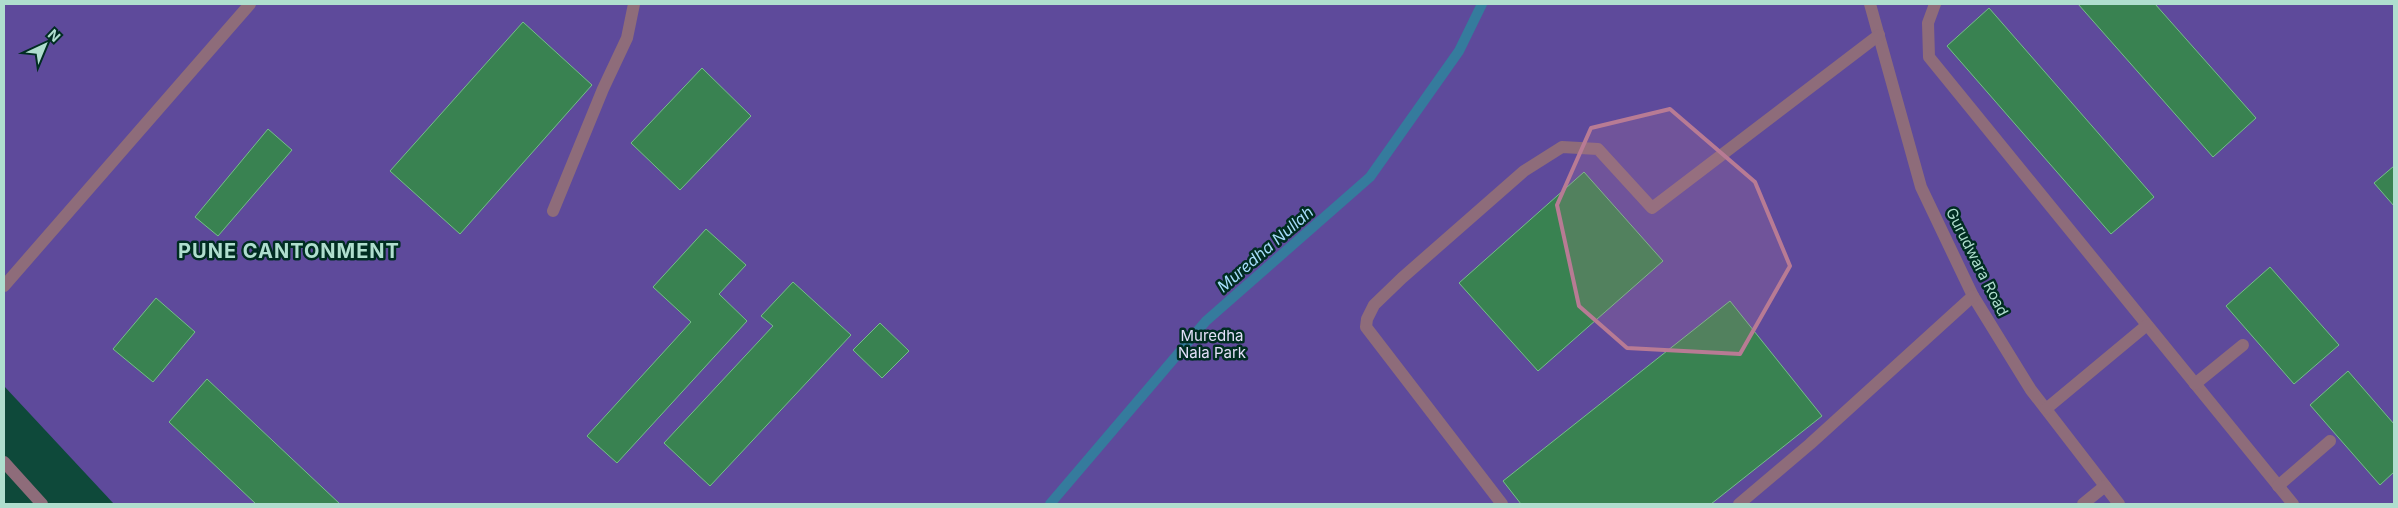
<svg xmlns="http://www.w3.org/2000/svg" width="2398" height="508" viewBox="0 0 2398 508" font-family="Inter,sans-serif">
  <rect width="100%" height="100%" fill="#0e493a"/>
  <polygon fill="#5e4a9b" points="4,4 2394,4 2394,504 114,504 4,386"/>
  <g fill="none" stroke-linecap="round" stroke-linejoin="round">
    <polyline stroke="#357b9d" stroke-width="10" points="1050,504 1206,321 1370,177 1459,51 1482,4"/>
  </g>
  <g fill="#398251" stroke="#74be89">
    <polygon points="2078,4 2155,4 2256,118 2213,157"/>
    <polygon points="1989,8 2154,197 2111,234 1947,46"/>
    <polygon points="523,22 592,85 460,234 390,171"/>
    <polygon points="702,68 751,116 680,190 631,143"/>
    <polygon points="268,129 292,150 218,236 195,217"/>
    <polygon points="2394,166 2394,206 2374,183"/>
    <polygon points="1584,172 1663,261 1538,371 1459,283"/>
    <polygon points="706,229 746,265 719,294 747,321 617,463 587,436 691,322 653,287"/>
    <polygon points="2270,267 2339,345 2294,384 2226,306"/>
    <polygon points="793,282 851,335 710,486 664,443 773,326 761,316"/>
    <polygon points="156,298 195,332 153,382 113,349"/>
    <polygon points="1730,301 1822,416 1711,504 1521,504 1503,481"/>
    <polygon points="880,323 909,351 882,378 853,350"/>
    <polygon points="2348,371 2394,424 2394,472 2380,485 2310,405"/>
    <polygon points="207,379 340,504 256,504 169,422"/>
  </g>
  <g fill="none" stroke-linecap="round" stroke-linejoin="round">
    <g stroke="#8e6c7a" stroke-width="12">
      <polyline points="1870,4 1921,187 1973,296 2031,390 2119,504"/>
      <polyline points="1935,4 1928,23 1929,57 2293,504"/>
      <polyline points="553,211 603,89 627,38 634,4"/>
      <polyline points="4,286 250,4"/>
      <polyline points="2195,384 2243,345"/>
      <polyline points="2046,409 2147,325"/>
      <polyline points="4,462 42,504"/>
      <polyline points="2278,486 2330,441"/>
      <polyline points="1502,504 1366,327 1367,319 1374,305 1402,278 1524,171 1562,147 1598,149 1652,208 1879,35"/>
      <polyline points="1739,504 1810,444 1973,296"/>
      <polyline points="2083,504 2105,486"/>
    </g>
  </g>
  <path fill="#b87b94" fill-opacity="0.2" stroke="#b87b94" stroke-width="4" stroke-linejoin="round" d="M1670 109 1755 182 1790 266 1740 354 1627 348 1579 306 1557 205 1591 128Z"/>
  <g text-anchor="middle" stroke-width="5" stroke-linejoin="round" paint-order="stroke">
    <g font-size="15" fill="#afdece" stroke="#002d22">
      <text transform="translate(1977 262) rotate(63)" y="5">Gurudwara Road</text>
    </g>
    <g font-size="15" fill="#e4e0fa" stroke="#002d22">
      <text x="1212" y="341">Muredha<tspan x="1212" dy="17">Nala Park</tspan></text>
    </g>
    <g font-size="16" font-style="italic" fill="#a6ddfb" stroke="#002d22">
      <text transform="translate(1265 249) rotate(-41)" y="6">Muredha Nullah</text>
    </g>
    <g font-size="20" font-weight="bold" letter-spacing="1" fill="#afdece" stroke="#002d22">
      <text x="289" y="258">PUNE CANTONMENT</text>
    </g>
  </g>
  <rect width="2398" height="508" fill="none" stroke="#afdece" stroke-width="10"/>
  <g transform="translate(45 45) rotate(44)" stroke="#002d22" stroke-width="4" paint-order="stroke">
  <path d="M0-4L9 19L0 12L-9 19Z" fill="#afdece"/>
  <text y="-8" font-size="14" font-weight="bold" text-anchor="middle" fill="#afdece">N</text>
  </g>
</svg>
